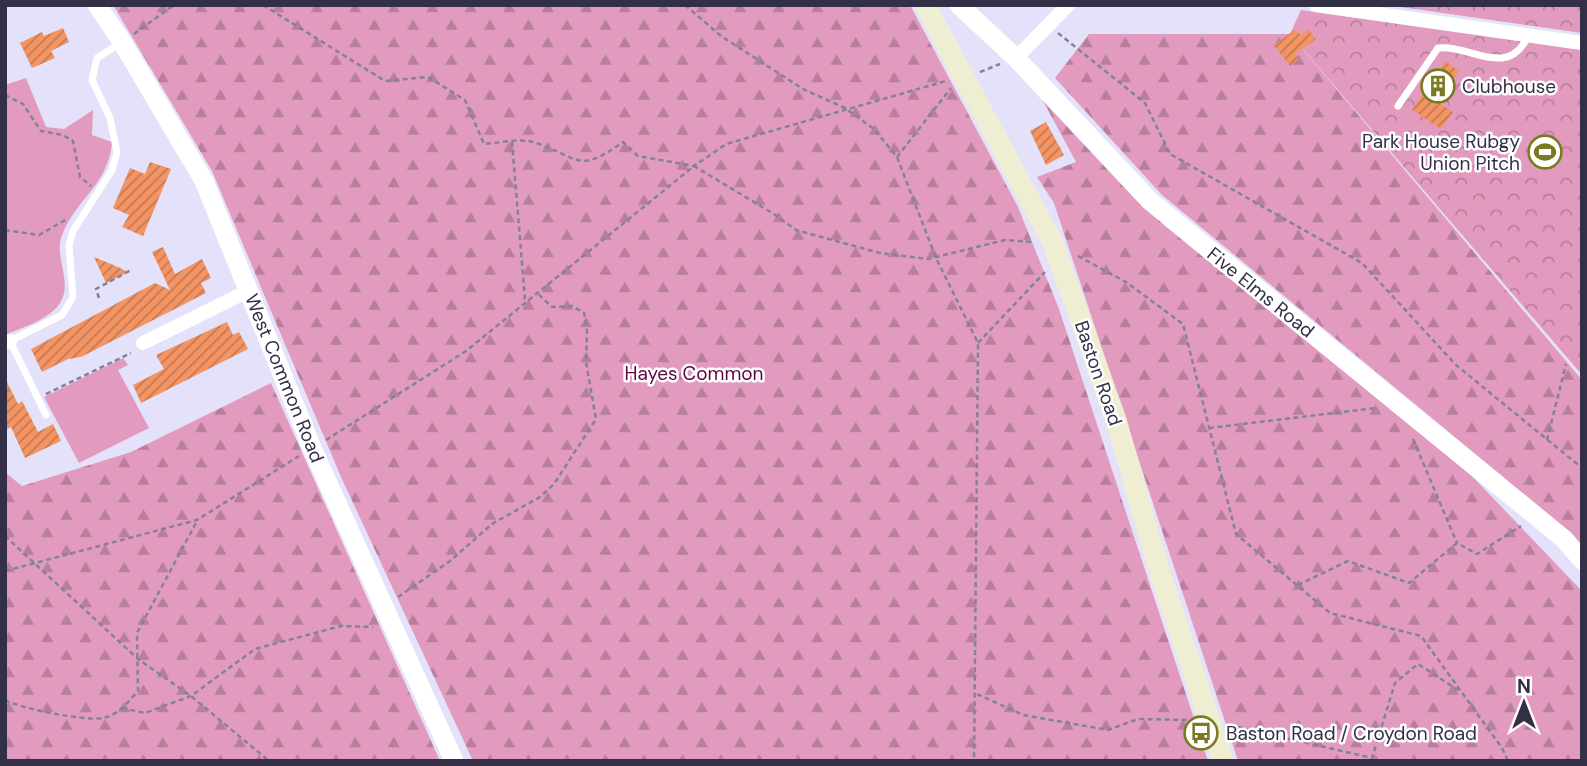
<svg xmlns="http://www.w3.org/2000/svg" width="1587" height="766" viewBox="0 0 1587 766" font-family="'DM Sans',sans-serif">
  <defs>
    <pattern id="forest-firs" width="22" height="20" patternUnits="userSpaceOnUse" patternTransform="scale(1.75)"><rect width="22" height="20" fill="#e29bbf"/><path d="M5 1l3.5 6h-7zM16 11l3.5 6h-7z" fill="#b87f9d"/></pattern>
    <pattern id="park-crowns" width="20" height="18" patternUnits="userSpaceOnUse" patternTransform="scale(1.75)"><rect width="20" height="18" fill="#e29bbf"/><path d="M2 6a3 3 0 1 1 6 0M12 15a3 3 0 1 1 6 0" fill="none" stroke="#b87f9d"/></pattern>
    <pattern id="building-hatch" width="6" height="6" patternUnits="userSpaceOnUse" patternTransform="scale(1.75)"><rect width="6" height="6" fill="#f39462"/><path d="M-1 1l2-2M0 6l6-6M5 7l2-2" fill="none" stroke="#c57953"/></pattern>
  </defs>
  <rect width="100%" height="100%" fill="#e3e2fa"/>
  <g fill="#e29bbf">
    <path d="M26 78 46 127 64 129 93 110 92 135 112 142C109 184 76 199 62 235 53 259 76 286 57 307 45 321 21 328 5 335V85Z"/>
    <polygon points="123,358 128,365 118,370 149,428 79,463 44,397"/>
  </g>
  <g fill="url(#forest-firs)">
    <polygon points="113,5 910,5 1018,207 1059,309 1208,761 473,761 341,477 212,171"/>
    <polygon points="1089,34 1290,34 1582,380 1582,558 1502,476 1162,195 1055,78"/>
    <polygon points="1042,99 1164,225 1471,475 1582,591 1582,761 1238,761 1054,203 1037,177 1076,162"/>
    <polygon points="271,383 440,761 5,761 5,472 22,486 131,452"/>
  </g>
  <g fill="url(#park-crowns)">
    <polygon points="1387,5 1582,5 1582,33"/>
    <polygon points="1301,10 1582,50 1582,375 1290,34"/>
  </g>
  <g fill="url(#building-hatch)">
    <polygon points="63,28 69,42 51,51 55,58 32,68 20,43 42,32 44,36"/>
    <polygon points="1296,29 1300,35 1308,29 1316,39 1295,54 1299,59 1290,66 1274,45"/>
    <polygon points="1445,61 1459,71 1438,102 1453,112 1441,129 1412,110"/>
    <polygon points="1046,122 1064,155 1046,165 1030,131"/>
    <polygon points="150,162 171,169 143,236 122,227 129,215 113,208 130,168 145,174"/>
    <polygon points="163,247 175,274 202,259 211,278 201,283 206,293 81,357 68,359 42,372 31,349 155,283 170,290 152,252"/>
    <polygon points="94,257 118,267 128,272 106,283"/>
    <polygon points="227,322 233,335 239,332 248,349 141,403 133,385 164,369 156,355"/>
    <polygon points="5,378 18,404 22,401 38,432 53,424 61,441 25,458 11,427 5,430"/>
  </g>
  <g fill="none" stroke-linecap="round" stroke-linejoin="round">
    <g stroke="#84829a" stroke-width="2.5" stroke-dasharray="5 3.5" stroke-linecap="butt">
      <path d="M263 5 385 81 428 77 465 100 484 144C498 143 520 138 533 142 579 156 576 176 623 142L638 156 694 166 726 144 946 81"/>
      <polyline points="685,5 721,36 803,89 845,108 874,129 897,157 936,258 978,343 974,761"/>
      <polyline points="1058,33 1145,103 1170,154 1362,263 1456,365 1582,468"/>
      <polyline points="134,34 174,5"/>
      <polyline points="980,72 1000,64"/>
      <polyline points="5,95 23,104 41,131 63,135 73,141 80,177 91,186"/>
      <polyline points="512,142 525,300"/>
      <polyline points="897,157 951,88"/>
      <polyline points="5,230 39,235 67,219"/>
      <polyline points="1078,256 1126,282 1183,324 1236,534 1330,613 1421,636 1502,748 1508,761"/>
      <polyline points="99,298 96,289 131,270"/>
      <polyline points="978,343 1045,272"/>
      <polyline points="46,394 131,353"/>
      <polyline points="1209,428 1376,408"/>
      <polyline points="1413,439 1457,543"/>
      <polyline points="326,440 466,351 694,166 774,214 796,230 880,253 928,259 1005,240 1033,242"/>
      <polyline points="1547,440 1566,364"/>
      <polyline points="5,536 138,659 191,696 269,761"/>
      <polyline points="5,571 197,520 299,456"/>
      <polyline points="1298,585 1348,561 1409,583 1457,543 1477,554 1521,526"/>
      <polyline points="398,597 450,561 492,524 540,497 554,484 596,419 586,362 587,331 584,313 572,306 552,307 536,292"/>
      <polyline points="977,694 1023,715 1108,730 1138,719 1192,720"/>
      <path d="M5 700C22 709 84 721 103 718 117 716 129 701 138 691L137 633 197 521"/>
      <polyline points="122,708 145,713 191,696 255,649 341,626 373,627"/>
      <polyline points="1230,725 1372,758 1395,683 1418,664 1461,692"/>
    </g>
    <g stroke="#fff" stroke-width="7">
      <path d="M1398 106 1438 48C1470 44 1508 80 1528 36"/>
      <polyline points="46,415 10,341 62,315 73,297 69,245 73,231 112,170 117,152 110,118 92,80 97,58 122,42"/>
    </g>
    <g stroke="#fff" stroke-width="14">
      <polyline points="1316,5 1582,43"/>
      <polyline points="1016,58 1068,5"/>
      <polyline points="5,343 10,341"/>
      <polyline points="143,343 250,290"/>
    </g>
    <g stroke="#fff" stroke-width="19">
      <polyline points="97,5 122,42 204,181 312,448 454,761"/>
      <polyline points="959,5 1016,58 1150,201 1564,539 1582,560"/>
    </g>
    <polyline stroke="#efeed2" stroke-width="21" points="925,5 1053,243 1116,420 1161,577 1223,761"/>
  </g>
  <defs>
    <symbol id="building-ring" viewBox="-11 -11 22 22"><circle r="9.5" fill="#fff" stroke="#7c7a20" stroke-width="1.5"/><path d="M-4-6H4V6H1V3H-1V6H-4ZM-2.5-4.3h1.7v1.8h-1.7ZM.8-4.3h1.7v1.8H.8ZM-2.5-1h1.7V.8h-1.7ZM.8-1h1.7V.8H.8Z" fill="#7c7a20"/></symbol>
    <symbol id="stadium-ring" viewBox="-11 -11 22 22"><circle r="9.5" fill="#fff" stroke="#7c7a20" stroke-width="1.5"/><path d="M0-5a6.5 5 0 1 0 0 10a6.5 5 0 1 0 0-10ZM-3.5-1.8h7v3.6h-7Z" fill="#7c7a20"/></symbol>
    <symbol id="bus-ring" viewBox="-11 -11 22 22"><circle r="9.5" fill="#fff" stroke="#7c7a20" stroke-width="1.5"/><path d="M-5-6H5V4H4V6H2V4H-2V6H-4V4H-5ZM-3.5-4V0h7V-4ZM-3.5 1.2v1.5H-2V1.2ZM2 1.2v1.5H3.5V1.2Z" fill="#7c7a20"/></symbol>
  </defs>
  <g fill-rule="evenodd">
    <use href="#building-ring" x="1419" y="67" width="38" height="38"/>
    <use href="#stadium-ring" x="1526" y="133" width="38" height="38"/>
    <use href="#bus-ring" x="1182" y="714" width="38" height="38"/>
  </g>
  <g text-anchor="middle" stroke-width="5" stroke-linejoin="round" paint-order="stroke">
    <g font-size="19" fill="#322f47" stroke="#fff" text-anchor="start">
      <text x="1462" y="93">Clubhouse</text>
      <text x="1520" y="148" text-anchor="end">Park House Rubgy<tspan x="1520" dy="22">Union Pitch</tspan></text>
      <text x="1226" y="740">Baston Road / Croydon Road</text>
    </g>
    <g font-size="19" fill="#322f47" stroke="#fff">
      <text transform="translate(1261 292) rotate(39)" y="7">Five Elms Road</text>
      <text transform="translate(1099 373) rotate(71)" y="7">Baston Road</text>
      <text transform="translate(285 378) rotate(68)" y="7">West Common Road</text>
    </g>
    <g font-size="19" fill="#5e063f" stroke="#fff">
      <text x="694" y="380">Hayes Common</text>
    </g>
  </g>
  <rect width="1587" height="766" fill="none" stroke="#322f47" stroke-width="14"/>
  <g transform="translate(1524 703)" stroke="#ffffff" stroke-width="5" paint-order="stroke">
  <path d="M0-5L12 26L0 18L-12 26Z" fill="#322f47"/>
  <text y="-10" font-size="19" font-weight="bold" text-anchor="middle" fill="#322f47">N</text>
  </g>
</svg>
